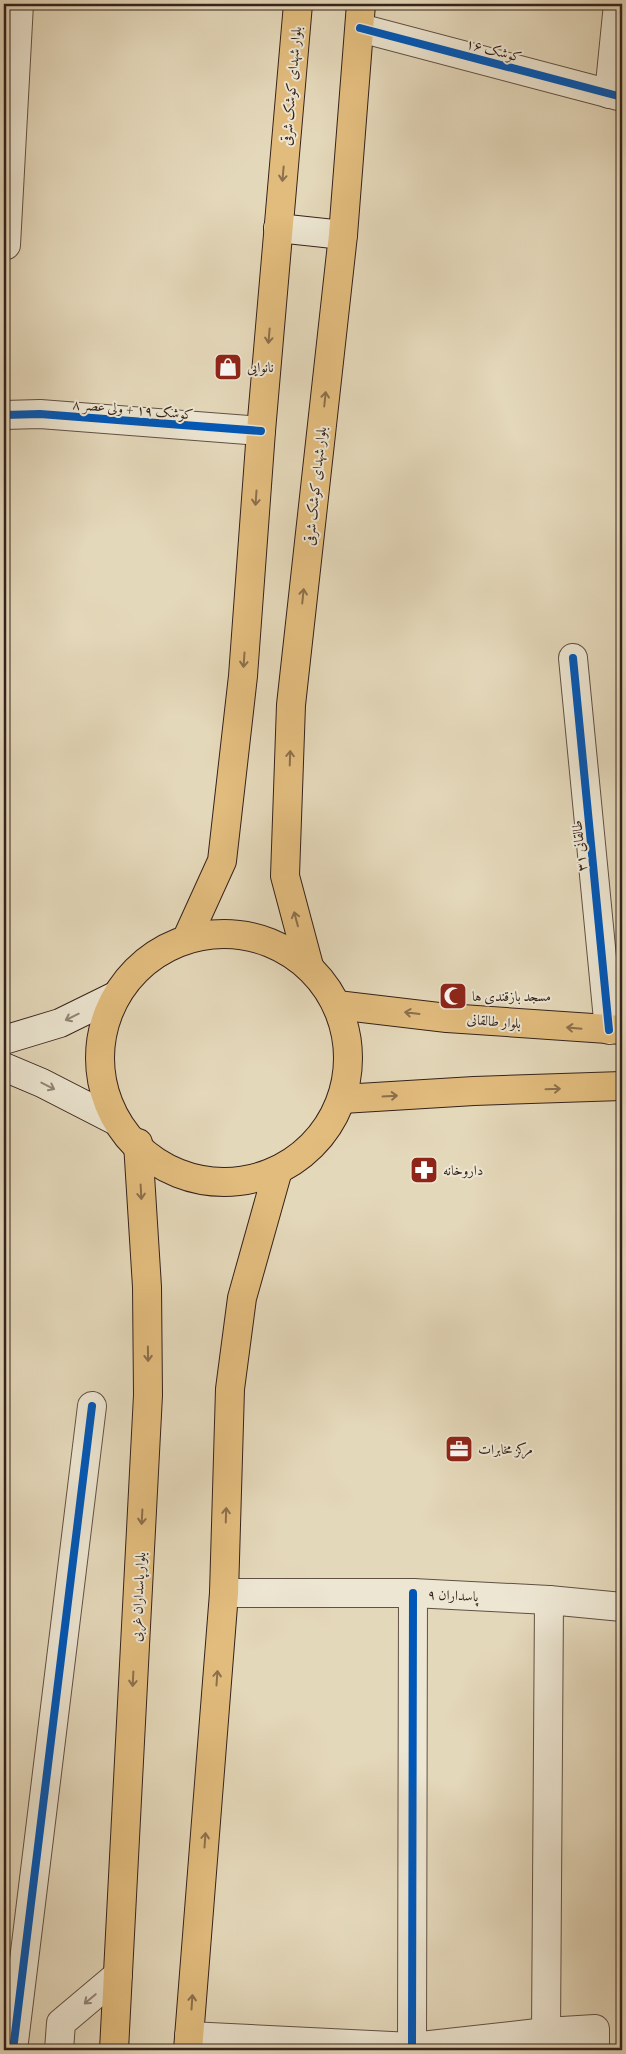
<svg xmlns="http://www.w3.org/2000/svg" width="626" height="2054" viewBox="0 0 626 2054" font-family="Vollkorn,Amiri,serif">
  <rect width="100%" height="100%" fill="#e4d8ba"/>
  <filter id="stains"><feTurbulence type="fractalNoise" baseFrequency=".004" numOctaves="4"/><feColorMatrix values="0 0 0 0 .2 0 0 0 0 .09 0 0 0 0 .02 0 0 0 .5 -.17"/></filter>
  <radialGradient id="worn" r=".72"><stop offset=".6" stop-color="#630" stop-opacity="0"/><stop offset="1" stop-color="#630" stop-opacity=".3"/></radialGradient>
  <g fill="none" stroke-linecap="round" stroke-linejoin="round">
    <defs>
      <g id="street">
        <polyline points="360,28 622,97"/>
        <polyline points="609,94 618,4"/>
        <polyline points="6,245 19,4"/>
        <polyline points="4,415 40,414 261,431"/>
        <polyline points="573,658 609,1030"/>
        <polyline points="224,1593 413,1593 549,1600 622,1607"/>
        <polyline points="546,2032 549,1600"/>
        <polyline points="189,2036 412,2047 546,2032 595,2029 595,2050"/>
        <polyline points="412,2047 413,1593"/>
        <polyline points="13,2050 92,1406"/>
        <polyline points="59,2050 61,2023 118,1975"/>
      </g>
      <g id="secondary">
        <polyline points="278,228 343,235"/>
        <polyline points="4,1040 60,1023 115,996"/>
        <polyline points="4,1067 42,1083 116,1121"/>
      </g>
      <g id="primary">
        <circle cx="224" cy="1058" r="124"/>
        <polyline points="187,938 222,861 243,676 261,431 298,4"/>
        <polyline points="309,966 285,876 291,705 343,235 361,4"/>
        <polyline points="337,1005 447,1018 622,1030"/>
        <polyline points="342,1099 474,1091 622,1086"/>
        <polyline points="114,2050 148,1395 147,1287 138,1143"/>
        <polyline points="188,2050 224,1593 230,1389 242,1298 278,1170"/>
      </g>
    </defs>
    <use href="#street" stroke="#615043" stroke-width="30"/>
    <use href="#secondary" stroke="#35221b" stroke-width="30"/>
    <use href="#primary" stroke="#35221b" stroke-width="30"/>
    <use href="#street" stroke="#ede6d2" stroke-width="28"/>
    <use href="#secondary" stroke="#ede6d2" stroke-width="28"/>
    <use href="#primary" stroke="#e2bc7d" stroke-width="28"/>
    <defs>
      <g id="cycleway">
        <polyline points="360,28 622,97"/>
        <polyline points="4,415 40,414 261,431"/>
        <polyline points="573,658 609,1030"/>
        <polyline points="412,2047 413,1593"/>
        <polyline points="13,2050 92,1406"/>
      </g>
    </defs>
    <use href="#cycleway" stroke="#ede6d2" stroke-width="11"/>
    <use href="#cycleway" stroke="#0057b8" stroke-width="8"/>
  </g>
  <defs><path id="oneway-shaft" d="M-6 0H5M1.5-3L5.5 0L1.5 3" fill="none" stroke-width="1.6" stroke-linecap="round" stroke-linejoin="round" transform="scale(1.25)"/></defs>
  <g stroke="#8c6f4c">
    <use href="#oneway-shaft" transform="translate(283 174) rotate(95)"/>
    <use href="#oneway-shaft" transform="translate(269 336) rotate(95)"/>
    <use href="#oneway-shaft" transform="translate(325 399) rotate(-84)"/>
    <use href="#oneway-shaft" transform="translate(256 498) rotate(94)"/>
    <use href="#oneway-shaft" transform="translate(303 596) rotate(-84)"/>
    <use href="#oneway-shaft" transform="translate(244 660) rotate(94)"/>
    <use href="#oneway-shaft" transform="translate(290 758) rotate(-88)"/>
    <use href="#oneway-shaft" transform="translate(296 919) rotate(-105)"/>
    <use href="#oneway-shaft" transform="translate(412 1013) rotate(-173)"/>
    <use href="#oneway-shaft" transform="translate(574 1028) rotate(-175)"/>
    <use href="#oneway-shaft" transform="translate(553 1089) rotate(-2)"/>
    <use href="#oneway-shaft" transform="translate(390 1096) rotate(-3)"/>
    <use href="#oneway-shaft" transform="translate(141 1192) rotate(87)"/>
    <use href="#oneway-shaft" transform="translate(148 1354) rotate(89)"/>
    <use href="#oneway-shaft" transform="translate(226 1515) rotate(-88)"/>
    <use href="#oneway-shaft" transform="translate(142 1517) rotate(93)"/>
    <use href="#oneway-shaft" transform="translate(217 1678) rotate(-86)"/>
    <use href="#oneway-shaft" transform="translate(133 1679) rotate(93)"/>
    <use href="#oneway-shaft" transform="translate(205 1840) rotate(-86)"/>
    <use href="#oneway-shaft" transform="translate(192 2002) rotate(-86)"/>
  </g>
  <g stroke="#918476">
    <use href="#oneway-shaft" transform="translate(72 1017) rotate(154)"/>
    <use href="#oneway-shaft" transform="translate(48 1086) rotate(27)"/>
    <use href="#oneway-shaft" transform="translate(90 1999) rotate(140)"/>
  </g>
  <defs>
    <symbol id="shop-square" viewBox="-11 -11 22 22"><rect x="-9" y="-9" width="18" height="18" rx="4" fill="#8f2418" stroke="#ede6d2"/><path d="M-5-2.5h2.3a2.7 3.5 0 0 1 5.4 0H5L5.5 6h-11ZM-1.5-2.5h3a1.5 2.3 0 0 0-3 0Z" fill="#fff"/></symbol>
    <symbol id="mosque-square" viewBox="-11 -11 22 22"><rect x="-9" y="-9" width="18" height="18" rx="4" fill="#8f2418" stroke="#ede6d2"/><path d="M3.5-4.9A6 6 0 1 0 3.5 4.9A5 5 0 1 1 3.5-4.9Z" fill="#fff"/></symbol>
    <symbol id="pharmacy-square" viewBox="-11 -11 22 22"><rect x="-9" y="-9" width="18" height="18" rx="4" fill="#8f2418" stroke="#ede6d2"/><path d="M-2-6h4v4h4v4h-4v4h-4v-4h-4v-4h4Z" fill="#fff"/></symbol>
    <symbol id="office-square" viewBox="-11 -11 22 22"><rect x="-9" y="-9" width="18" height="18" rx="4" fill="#8f2418" stroke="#ede6d2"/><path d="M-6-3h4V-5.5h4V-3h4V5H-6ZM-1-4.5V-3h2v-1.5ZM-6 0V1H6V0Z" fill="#fff"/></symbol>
  </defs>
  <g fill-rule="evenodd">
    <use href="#shop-square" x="212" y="351" width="32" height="32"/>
    <use href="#mosque-square" x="437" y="980" width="32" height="32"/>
    <use href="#pharmacy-square" x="408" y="1154" width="32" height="32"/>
    <use href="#office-square" x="443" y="1433" width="32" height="32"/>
  </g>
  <g text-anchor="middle" stroke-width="4" stroke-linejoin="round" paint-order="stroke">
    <g font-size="14" fill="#35221b" stroke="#ede6d2">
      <text transform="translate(494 50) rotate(15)" y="5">کوشک ۱۶</text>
      <text transform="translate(291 86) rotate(-85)" y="5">بلوار شهدای کوشک شرقی</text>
      <text transform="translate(133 409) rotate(5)" y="5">کوشک ۱۹ + ولی عصر ۸</text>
      <text transform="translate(315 486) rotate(-84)" y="5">بلوار شهدای کوشک شرقی</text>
      <text transform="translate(579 846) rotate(-96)" y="5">طالقانی ۳۱</text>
      <text transform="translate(494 1021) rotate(5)" y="5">بلوار طالقانی</text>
      <text transform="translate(453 1595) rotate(3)" y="5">پاسداران ۹</text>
      <text transform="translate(138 1597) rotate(-87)" y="5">بلوار پاسداران غربی</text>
    </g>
    <g font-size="14" fill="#35221b" stroke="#ede6d2" text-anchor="start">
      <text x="247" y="372">نانوایی</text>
      <text x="472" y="1001">مسجد بازقندی ها</text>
      <text x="443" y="1175">داروخانه</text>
      <text x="478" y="1454">مرکز مخابرات</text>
    </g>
  </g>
  <rect width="626" height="2054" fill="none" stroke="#e4d8ba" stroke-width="20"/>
  <rect x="5" y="5" width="616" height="2044" fill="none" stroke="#35221b" stroke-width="2.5"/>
  <rect x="10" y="10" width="606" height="2034" fill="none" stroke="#35221b"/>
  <rect width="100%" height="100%" filter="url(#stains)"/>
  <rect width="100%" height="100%" fill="url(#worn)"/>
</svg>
